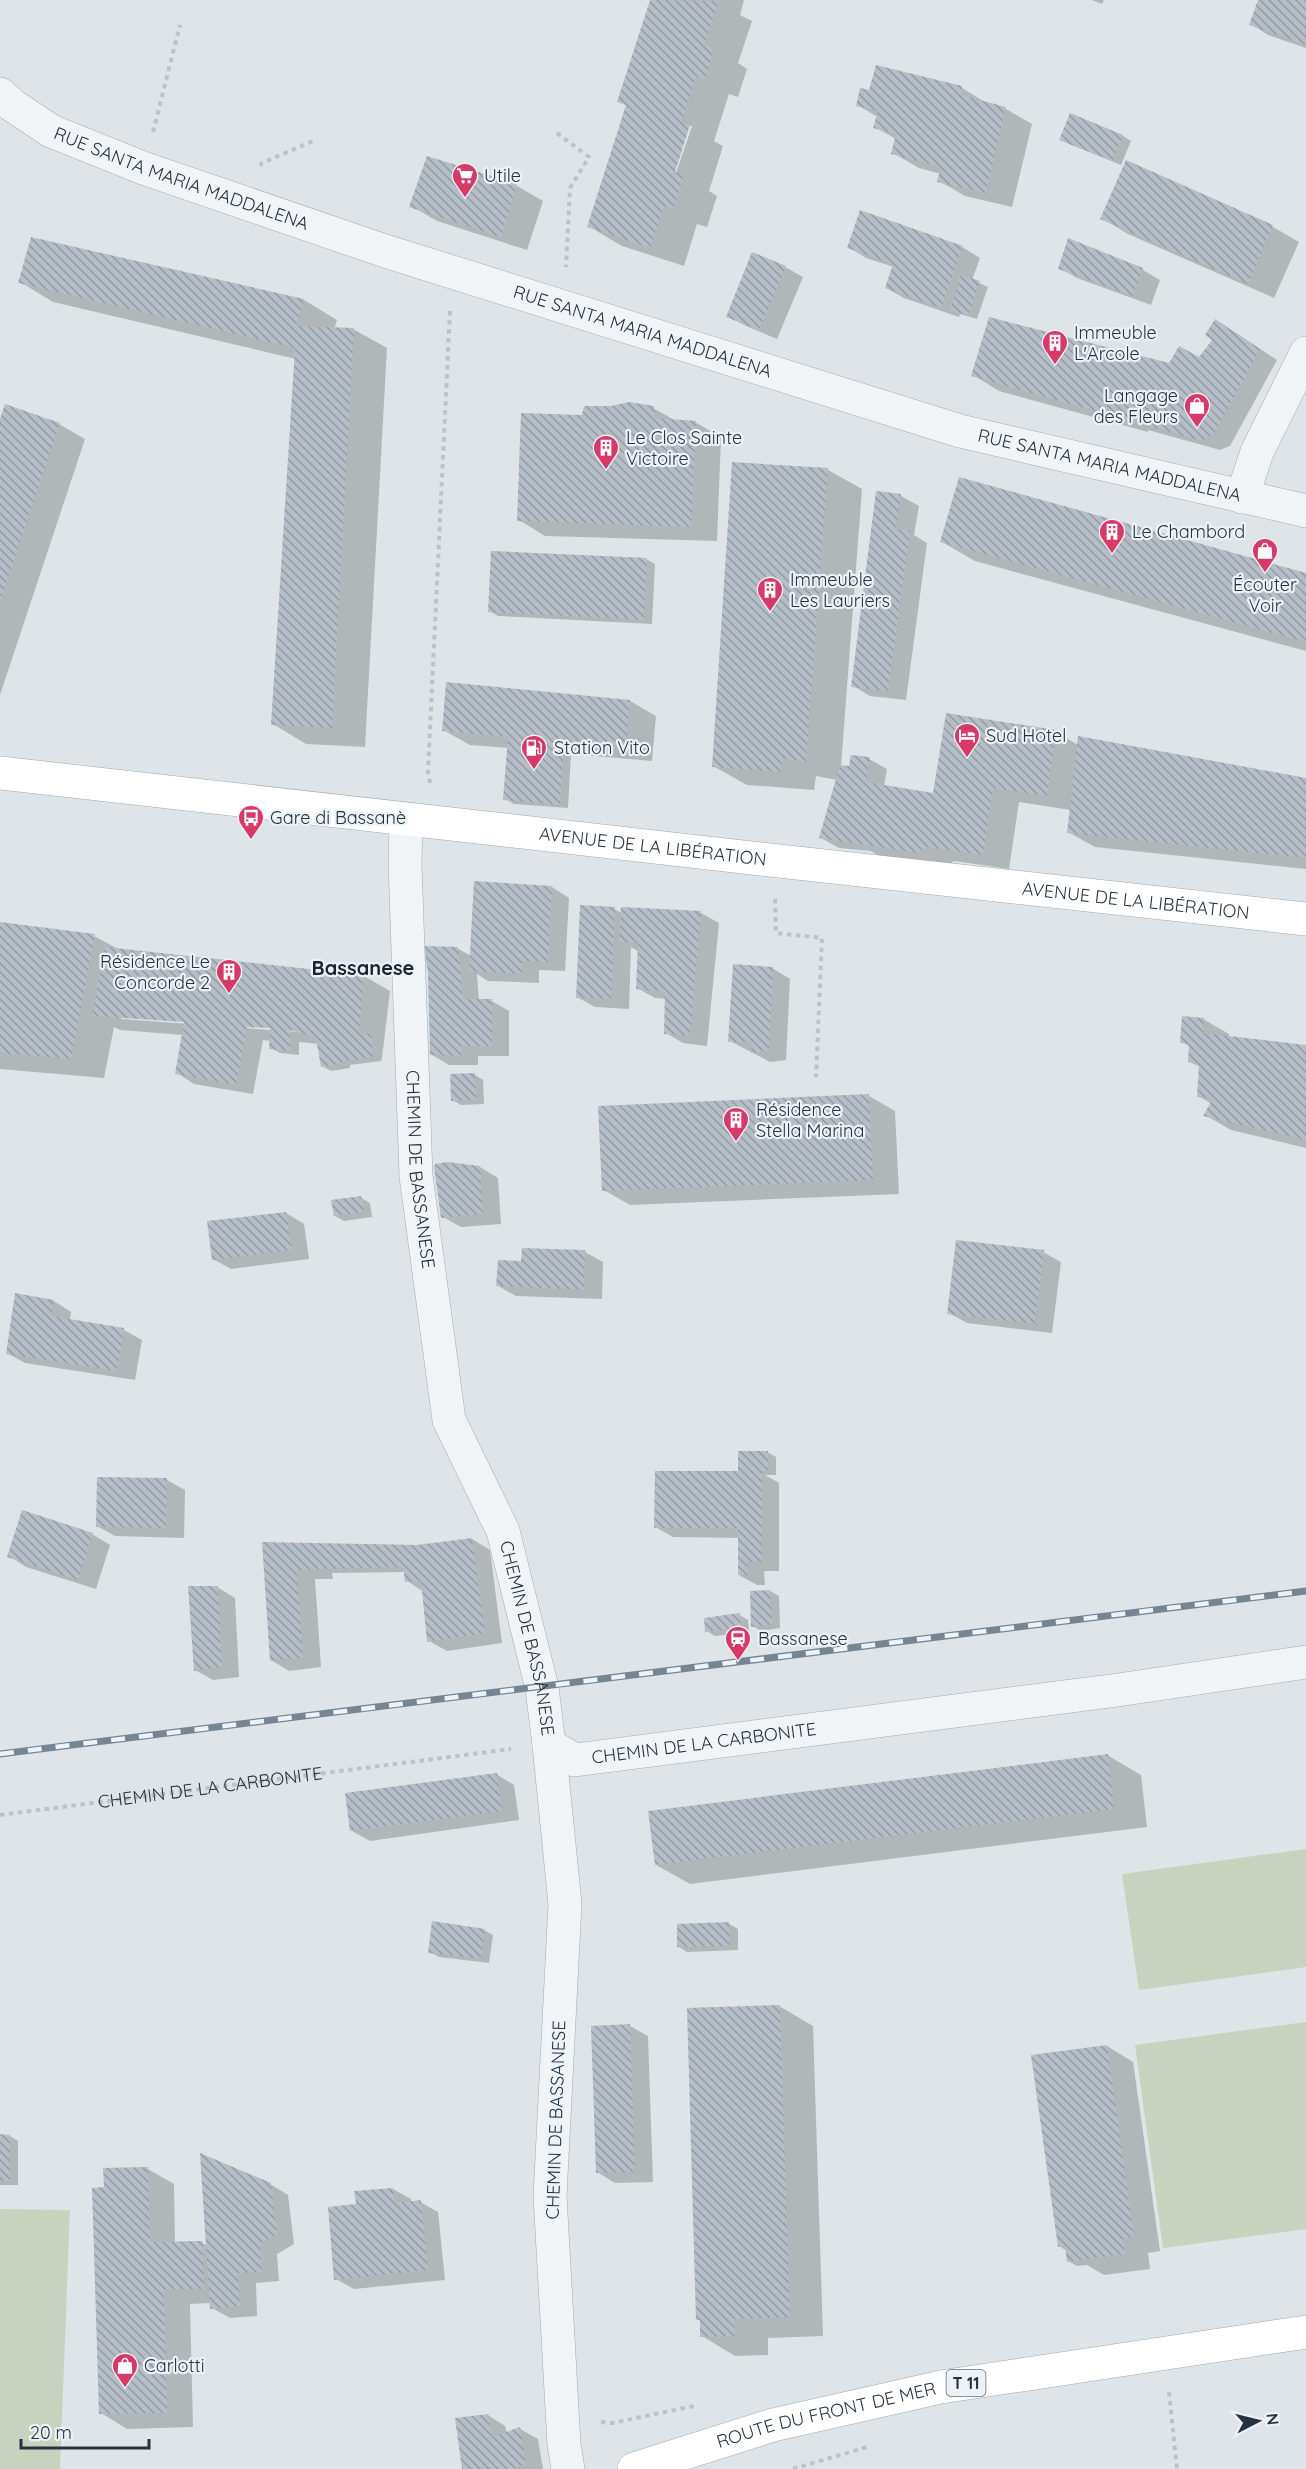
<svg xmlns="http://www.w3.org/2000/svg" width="1306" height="2469" viewBox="0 0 1306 2469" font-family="Quicksand,sans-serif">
  <defs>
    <pattern id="building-back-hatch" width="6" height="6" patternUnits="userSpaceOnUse" patternTransform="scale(1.5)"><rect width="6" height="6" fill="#b5bec6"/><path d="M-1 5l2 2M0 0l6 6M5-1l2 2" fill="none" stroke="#939ba2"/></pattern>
  </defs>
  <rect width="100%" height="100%" fill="#dee4e8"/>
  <g fill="#c7d3be">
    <polygon points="1306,1849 1306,1967 1139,1990 1122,1874"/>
    <polygon points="1306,2022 1306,2229 1163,2248 1135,2045"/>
    <polygon points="0,2209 70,2210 60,2469 0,2469"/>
  </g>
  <g fill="#0003" fill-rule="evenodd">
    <path d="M652 0H744L740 15 752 21 738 63 747 69 738 97 729 94 714 141 723 146 709 191 717 196 707 227 697 224 684 266 622 246 588 226 627 106 619 101ZM688 126H692L674 179 671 178Z"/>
    <polygon points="1092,0 1104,0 1102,4"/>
    <polygon points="1259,0 1306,0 1306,48 1268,35 1251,24"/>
    <polygon points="962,88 988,104 1006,109 1032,124 1012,207 965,196 939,181 941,174 919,168 893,153 896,139 875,127 878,117 857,105"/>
    <polygon points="1123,136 1131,141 1121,165 1070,144"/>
    <polygon points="428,158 517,186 543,201 527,250 437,221 411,206"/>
    <polygon points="1126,162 1273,227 1299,242 1274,298 1128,234 1102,218"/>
    <polygon points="1069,240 1143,270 1160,280 1151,305 1077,278 1060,268"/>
    <polygon points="848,247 962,247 980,258 972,280 988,287 977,319 960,314 959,317 904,298 886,288 894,267 866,258"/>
    <polygon points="785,267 803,277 777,339 746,326 728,316"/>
    <polygon points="20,282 304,300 337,320 334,329 353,329 387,348 365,747 306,744 273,724 296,359 53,302"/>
    <polygon points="1233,331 1277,360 1230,446 1220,450 1148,430 1148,432 999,391 973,375 1170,365 1199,359 1214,339"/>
    <polygon points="653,408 676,421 695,422 721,437 717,541 545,536 519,520 584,417"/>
    <polygon points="0,424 59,424 85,439 0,695"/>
    <polygon points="734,464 828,470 862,489 841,767 851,768 869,759 887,769 884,786 934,794 947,714 1056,732 1078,745 1306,780 1306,869 1095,847 1068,832 1071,810 1019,802 1009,869 954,861 946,867 879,856 871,851 839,848 821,838 837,780 816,776 814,790 747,785 713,766"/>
    <polygon points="877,492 901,496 919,506 914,535 927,543 906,700 870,696 853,686"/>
    <polygon points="942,542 1306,575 1306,651 975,561"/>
    <polygon points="646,559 655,564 652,624 498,616 489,611"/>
    <polygon points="630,701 656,716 652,761 571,754 568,808 514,804 505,799 509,748 470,745 443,730"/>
    <polygon points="552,887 569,898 565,971 539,970 539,983 488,981 477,974 479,1001 492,1001 509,1011 509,1056 478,1056 478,1065 449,1065 432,1055 457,948 471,956"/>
    <polygon points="622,908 701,913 719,923 707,1046 683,1043 666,1033 667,999 655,998 637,988 639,952 631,947 629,1009 595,1007 577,997 614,909 622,913"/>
    <path d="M0 924 94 936 120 950 364 976 390 991 382 1058 381 1061 350 1065V1068L331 1071 322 1066 319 1044 299 1042V1055L280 1053 271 1048V1041L263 1040 253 1094 194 1084 177 1073 183 1035 120 1030 114 1027 104 1078 0 1069ZM121 1016 299 1029V1032L121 1019Z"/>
    <polygon points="772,968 790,979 786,1060 770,1062 730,1041"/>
    <polygon points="1203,1019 1229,1034 1229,1037 1306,1046 1306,1148 1231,1130 1205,1115 1212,1104 1198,1096 1201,1067 1189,1062 1190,1047 1182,1042"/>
    <polygon points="475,1075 483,1080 484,1104 461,1105 452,1100"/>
    <polygon points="869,1096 895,1111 899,1194 630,1205 604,1190 600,1107"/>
    <polygon points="480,1167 498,1178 501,1224 461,1227 443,1217"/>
    <polygon points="361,1198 370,1203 372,1217 344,1221 335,1216"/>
    <polygon points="286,1213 304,1224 309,1259 231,1269 213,1259"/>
    <polygon points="585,1252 603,1262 602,1299 516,1296 498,1286 522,1263"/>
    <polygon points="1043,1252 1061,1262 1052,1333 967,1323 949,1313"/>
    <polygon points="54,1301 71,1312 70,1320 124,1330 142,1340 135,1380 25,1363 7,1353"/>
    <polygon points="767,1452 776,1457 776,1475 765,1475 779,1483 779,1571 764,1571 765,1585 757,1585 739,1575 739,1538 673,1537 655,1527 744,1473"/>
    <polygon points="167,1480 185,1490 184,1538 115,1536 97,1526"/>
    <polygon points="92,1534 110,1545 96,1589 26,1567 9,1556"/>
    <polygon points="472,1539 490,1550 502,1643 447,1651 429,1641 424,1592 407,1581 405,1572 332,1573 333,1579 315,1579 321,1667 289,1671 271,1660 263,1543 419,1546"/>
    <polygon points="217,1587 235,1598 239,1677 213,1680 195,1670"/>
    <polygon points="770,1591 779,1596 780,1628 761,1631 753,1626"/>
    <polygon points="739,1615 748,1620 749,1632 715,1636 707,1631"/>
    <polygon points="1107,1755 1141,1775 1147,1827 690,1884 656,1865"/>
    <polygon points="496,1774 514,1785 519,1820 370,1841 352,1831"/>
    <polygon points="729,1924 738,1929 738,1950 687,1952 679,1947 678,1926"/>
    <polygon points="484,1930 493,1935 489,1963 439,1957 430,1952"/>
    <polygon points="779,2006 813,2026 823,2336 768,2338 768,2355 735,2356 702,2336 702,2321 698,2319"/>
    <polygon points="630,2026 648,2036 653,2182 615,2183 597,2172"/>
    <polygon points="1107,2046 1133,2062 1160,2251 1148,2253 1150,2269 1104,2275 1087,2265 1077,2266 1068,2261 1067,2251 1059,2246"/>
    <polygon points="0,2136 10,2136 18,2141 18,2185 0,2185"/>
    <polygon points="148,2169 174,2184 175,2243 202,2243 208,2246 270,2184 288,2195 294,2244 277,2254 279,2281 256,2283 257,2316 230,2318 212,2308 211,2303 190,2304 193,2427 127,2429 101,2413 105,2170"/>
    <polygon points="393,2189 411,2199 411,2203 420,2202 438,2212 445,2280 354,2289 336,2279 358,2206"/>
    <polygon points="488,2415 505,2426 507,2433 520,2429 538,2439 543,2469 463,2469"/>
  </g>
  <g fill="url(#building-back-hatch)">
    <polygon points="650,0 719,1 704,44 714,48 705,79 696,76 681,122 690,125 675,172 684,175 673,209 664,206 650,248 587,227 626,105 617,102"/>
    <polygon points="1258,0 1306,0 1306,45 1249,25"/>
    <polygon points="876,65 962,86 961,95 1006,107 986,193 937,182 941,167 891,154 896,134 873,128 878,111 856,106 860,88 869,90"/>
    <polygon points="1070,113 1123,135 1112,161 1059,140"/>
    <polygon points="427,156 517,184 501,237 409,207"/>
    <polygon points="1126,160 1273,225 1248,284 1100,219"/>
    <polygon points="860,210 963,246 941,308 885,288 893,264 847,248"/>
    <polygon points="31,237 304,299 296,326 354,328 332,728 271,725 295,348 18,283"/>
    <polygon points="1068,238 1143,268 1133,296 1058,269"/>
    <polygon points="752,252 786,266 759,330 726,317"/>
    <polygon points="961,275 980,281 968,316 950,310"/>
    <polygon points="989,317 1169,363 1179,346 1199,357 1212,340 1205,335 1215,319 1260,349 1214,434 1202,441 971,376"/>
    <polygon points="629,402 654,406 655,418 696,421 691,527 517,521 521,413 582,415 584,406 611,406"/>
    <polygon points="5,404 60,423 0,601 0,419"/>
    <polygon points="732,462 828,468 806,762 782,758 781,772 712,767"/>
    <polygon points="959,477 1306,573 1306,642 940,542"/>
    <polygon points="876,491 901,494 896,529 910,531 888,691 851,687"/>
    <polygon points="491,551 647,558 644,620 488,612"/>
    <polygon points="446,682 630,700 626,747 564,742 560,805 503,800 508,737 442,731"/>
    <polygon points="946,713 1056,730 1047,796 993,788 983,855 927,847 919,853 819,838 840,765 849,766 851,755 870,757 866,782 933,793"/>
    <polygon points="1078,736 1306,778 1306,858 1067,833"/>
    <polygon points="474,881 552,886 548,962 522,961 522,974 469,971"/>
    <polygon points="580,905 615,907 611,999 576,998"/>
    <polygon points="621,907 701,911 690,1036 664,1034 665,992 636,989 638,943 619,942"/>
    <polygon points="0,922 95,934 71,1059 0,1053"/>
    <polygon points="424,946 458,947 463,999 492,999 492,1046 461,1046 461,1056 430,1055 428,973"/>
    <polygon points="105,947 364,975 359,1034 371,1033 373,1057 342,1061 342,1064 321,1067 316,1038 291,1030 290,1051 269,1049 270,1028 247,1027 236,1085 175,1074 184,1022 92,1016"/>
    <polygon points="733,964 773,967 769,1050 751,1053 752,1042 728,1042"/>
    <polygon points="1182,1016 1204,1018 1203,1033 1306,1045 1306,1140 1203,1116 1213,1098 1197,1097 1199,1064 1188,1062 1189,1044 1180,1043"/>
    <polygon points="475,1073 476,1100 451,1101 450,1074"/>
    <polygon points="869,1094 873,1180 602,1191 598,1106"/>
    <polygon points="447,1162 480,1166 483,1214 441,1218 434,1167 435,1164"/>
    <polygon points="361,1196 364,1212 334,1216 331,1200"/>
    <polygon points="286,1212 292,1250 212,1260 207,1221"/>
    <polygon points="956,1240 1044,1250 1035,1324 947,1314"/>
    <polygon points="522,1248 585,1250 584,1290 496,1286 498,1260 521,1261"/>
    <polygon points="15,1293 54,1300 51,1316 124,1328 117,1371 6,1354"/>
    <polygon points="738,1451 768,1451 768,1471 762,1471 762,1562 747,1562 748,1575 738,1575 738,1528 654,1528 655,1471 738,1471"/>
    <polygon points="97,1477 167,1478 166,1528 96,1527"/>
    <polygon points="22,1510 93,1533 78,1580 7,1557"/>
    <polygon points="472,1538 485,1633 427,1642 421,1581 405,1582 403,1567 297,1570 303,1658 270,1661 262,1542 417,1545"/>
    <polygon points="188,1586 218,1586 222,1667 194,1671"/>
    <polygon points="770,1590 772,1624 751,1627 750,1591"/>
    <polygon points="740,1613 741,1628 705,1632 704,1618"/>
    <polygon points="1108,1754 1114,1809 655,1865 648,1811"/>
    <polygon points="497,1773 502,1811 350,1831 345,1793"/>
    <polygon points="432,1921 485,1929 481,1959 428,1953"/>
    <polygon points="729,1922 730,1946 677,1947 677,1924"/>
    <polygon points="780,2005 790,2317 734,2319 735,2336 700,2337 700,2320 696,2320 687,2008"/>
    <polygon points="630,2024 635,2172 596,2173 591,2026"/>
    <polygon points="1107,2045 1134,2237 1123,2238 1125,2254 1067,2262 1065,2246 1058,2247 1031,2055"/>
    <polygon points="0,2134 10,2135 10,2181 0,2181"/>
    <polygon points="200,2153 271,2183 277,2234 260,2244 262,2272 238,2273 240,2306 210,2309"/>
    <polygon points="148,2167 150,2242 203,2241 204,2289 164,2289 167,2413 99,2414 92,2188 104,2187 103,2168"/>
    <polygon points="393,2188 395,2203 421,2200 428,2270 334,2280 328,2207 356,2204 354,2191"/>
    <polygon points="488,2414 492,2437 520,2427 526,2463 512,2469 462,2469 455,2418"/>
  </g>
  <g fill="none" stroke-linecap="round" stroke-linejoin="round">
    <defs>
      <g id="minor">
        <path id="s2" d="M0 94 12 105 51 131 143 168 385 251 960 431 1306 511"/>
        <polyline points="1242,497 1257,452 1306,353"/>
        <path id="s3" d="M406 820 405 864 416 1176 449 1420 503 1531 542 1688 549 1745 565 1904 550 2196 564 2444 568 2469"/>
        <path id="s4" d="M549 1745 575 1760 1118 1690 1306 1662"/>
      </g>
      <g id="major">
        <path id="s5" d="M0 773C436 820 870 874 1306 919"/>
        <path id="s6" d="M634 2469 773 2425 941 2387 1306 2332"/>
      </g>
    </defs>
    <use href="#minor" stroke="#a3abb2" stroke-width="34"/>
    <use href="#major" stroke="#9caab5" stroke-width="34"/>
    <g stroke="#bcc2c7" stroke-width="4" stroke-dasharray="4.5 4.5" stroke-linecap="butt">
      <polyline points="153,132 180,25"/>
      <polyline points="557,133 589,157 570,188 566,267"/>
      <polyline points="260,166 262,163 313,141"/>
      <polyline points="430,783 428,771 450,311"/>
      <polyline points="775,899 776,933 822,938 816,1077"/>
      <path id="s1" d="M0 1815 511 1749"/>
      <polyline points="1169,2392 1177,2469"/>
      <polyline points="601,2422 612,2423 694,2406"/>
      <polyline points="793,2469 867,2447"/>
    </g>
    <use href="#minor" stroke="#f1f4f7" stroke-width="33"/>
    <use href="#major" stroke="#fff" stroke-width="33"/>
    <defs>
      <polyline id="rail" points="0,1754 1306,1591"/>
    </defs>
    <use href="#rail" stroke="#768593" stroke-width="7"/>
    <use href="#rail" stroke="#edf2f6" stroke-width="4.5" stroke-dasharray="14" stroke-linecap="butt"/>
  </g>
  <defs>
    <symbol id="supermarket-pin" viewBox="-11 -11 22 30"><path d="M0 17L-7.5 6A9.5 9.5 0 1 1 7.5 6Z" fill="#d63a69" stroke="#edf2f6"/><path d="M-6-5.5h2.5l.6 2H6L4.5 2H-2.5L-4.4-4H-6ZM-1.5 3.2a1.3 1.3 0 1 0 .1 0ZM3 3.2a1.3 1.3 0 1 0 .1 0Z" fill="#fff"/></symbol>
    <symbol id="building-pin" viewBox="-11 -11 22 30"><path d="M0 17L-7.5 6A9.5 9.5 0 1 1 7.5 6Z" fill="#d63a69" stroke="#edf2f6"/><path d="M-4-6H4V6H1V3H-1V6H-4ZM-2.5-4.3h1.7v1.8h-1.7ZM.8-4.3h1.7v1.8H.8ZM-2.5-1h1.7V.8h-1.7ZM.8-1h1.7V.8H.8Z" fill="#fff"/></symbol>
    <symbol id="shop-pin" viewBox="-11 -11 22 30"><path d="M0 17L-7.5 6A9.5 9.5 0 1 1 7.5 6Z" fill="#d63a69" stroke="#edf2f6"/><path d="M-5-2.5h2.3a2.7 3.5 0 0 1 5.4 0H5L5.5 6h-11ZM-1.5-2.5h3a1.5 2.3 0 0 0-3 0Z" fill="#fff"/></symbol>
    <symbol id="hotel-pin" viewBox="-11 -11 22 30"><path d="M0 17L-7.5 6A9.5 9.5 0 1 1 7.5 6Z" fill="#d63a69" stroke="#edf2f6"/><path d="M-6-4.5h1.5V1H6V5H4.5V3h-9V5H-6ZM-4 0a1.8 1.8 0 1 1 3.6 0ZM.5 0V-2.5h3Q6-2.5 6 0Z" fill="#fff"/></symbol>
    <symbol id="fuel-pin" viewBox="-11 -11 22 30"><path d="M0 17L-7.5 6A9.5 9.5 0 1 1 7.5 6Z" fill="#d63a69" stroke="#edf2f6"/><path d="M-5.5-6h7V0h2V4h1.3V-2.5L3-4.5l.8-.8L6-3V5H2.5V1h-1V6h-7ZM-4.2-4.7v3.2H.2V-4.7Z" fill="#fff"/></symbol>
    <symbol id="bus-pin" viewBox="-11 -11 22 30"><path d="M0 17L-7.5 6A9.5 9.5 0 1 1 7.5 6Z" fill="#d63a69" stroke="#edf2f6"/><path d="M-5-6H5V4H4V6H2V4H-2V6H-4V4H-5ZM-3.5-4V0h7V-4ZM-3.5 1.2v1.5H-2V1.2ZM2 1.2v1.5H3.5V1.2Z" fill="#fff"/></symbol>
    <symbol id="station-pin" viewBox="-11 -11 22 30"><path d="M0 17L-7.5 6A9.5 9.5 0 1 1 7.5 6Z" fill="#d63a69" stroke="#edf2f6"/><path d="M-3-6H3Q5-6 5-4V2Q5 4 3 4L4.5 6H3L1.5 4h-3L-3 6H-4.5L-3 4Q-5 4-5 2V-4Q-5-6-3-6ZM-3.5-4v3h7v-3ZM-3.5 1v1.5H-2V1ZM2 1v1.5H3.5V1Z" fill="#fff"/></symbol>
  </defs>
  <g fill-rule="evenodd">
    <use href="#supermarket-pin" x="450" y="161" width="30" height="40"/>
    <use href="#building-pin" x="1040" y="328" width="30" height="40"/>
    <use href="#shop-pin" x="1182" y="391" width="30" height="40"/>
    <use href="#building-pin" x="591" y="433" width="30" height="40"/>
    <use href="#building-pin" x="1097" y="517" width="30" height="40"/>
    <use href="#shop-pin" x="1250" y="536" width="30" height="40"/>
    <use href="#building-pin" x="755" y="575" width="30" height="40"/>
    <use href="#hotel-pin" x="952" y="721" width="30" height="40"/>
    <use href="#fuel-pin" x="519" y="733" width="30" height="40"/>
    <use href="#bus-pin" x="236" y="803" width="30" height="40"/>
    <use href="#building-pin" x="214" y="957" width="30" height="40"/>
    <use href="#building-pin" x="721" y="1105" width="30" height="40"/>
    <use href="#station-pin" x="723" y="1624" width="30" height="40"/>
    <use href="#shop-pin" x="110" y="2351" width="30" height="40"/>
  </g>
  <g text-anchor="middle" stroke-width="4.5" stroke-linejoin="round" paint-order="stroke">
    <rect fill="#edf2f6" stroke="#626c77" stroke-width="1.5" x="946.5" y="2370" width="39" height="26" rx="4.5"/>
    <g font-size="16" font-weight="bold" fill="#263340">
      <text x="966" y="2389">T 11</text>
    </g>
    <g font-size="18" fill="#263340" stroke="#edf2f6" text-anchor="start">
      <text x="484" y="182">Utile</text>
      <text x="1074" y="339">Immeuble<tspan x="1074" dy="21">L'Arcole</tspan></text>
      <text x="1178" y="402" text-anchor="end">Langage<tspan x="1178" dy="21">des Fleurs</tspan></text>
      <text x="626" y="444">Le Clos Sainte<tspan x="626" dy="21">Victoire</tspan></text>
      <text x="1132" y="538">Le Chambord</text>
      <text x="790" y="586">Immeuble<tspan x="790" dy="21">Les Lauriers</tspan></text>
      <text x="1265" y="591" text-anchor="middle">Écouter<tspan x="1265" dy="21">Voir</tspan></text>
      <text x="986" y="742">Sud Hotel</text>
      <text x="554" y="754">Station Vito</text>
      <text x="270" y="824">Gare di Bassanè</text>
      <text x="210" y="968" text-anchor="end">Résidence Le<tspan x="210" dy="21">Concorde 2</tspan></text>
      <text x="756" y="1116">Résidence<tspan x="756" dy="21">Stella Marina</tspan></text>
      <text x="758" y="1645">Bassanese</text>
      <text x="144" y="2372">Carlotti</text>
    </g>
    <g font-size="18" fill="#263340" stroke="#edf2f6">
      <text dy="6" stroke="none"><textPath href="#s2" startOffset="202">RUE SANTA MARIA MADDALENA</textPath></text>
      <text dy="6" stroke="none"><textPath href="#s2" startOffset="688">RUE SANTA MARIA MADDALENA</textPath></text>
      <text dy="6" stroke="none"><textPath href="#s2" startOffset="1174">RUE SANTA MARIA MADDALENA</textPath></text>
      <text dy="6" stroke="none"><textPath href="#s5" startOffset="657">AVENUE DE LA LIBÉRATION</textPath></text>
      <text dy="6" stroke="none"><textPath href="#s5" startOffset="1143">AVENUE DE LA LIBÉRATION</textPath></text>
      <text dy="6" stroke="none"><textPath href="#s3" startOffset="350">CHEMIN DE BASSANESE</textPath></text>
      <text dy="6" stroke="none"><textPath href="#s3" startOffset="836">CHEMIN DE BASSANESE</textPath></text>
      <text dy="6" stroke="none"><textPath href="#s4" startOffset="160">CHEMIN DE LA CARBONITE</textPath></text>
      <text dy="6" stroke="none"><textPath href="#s1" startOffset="212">CHEMIN DE LA CARBONITE</textPath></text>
      <text transform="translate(556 2120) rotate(-88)" y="6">CHEMIN DE BASSANESE</text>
      <text dy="6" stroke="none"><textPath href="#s6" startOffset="200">ROUTE DU FRONT DE MER</textPath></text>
    </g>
    <g font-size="20" font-weight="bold" fill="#182431" stroke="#edf2f6">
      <text x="363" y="975">Bassanese</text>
    </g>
  </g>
  <g transform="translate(1258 2421) rotate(83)" stroke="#edf2f6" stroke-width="4.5" paint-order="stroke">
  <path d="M0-4.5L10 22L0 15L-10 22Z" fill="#263340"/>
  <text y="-9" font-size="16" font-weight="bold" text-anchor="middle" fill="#263340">N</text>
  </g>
  <path d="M21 2439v9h128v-9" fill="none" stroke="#263340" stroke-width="3"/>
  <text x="30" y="2439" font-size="18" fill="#263340" stroke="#edf2f6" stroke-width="4.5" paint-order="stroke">20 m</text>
</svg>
